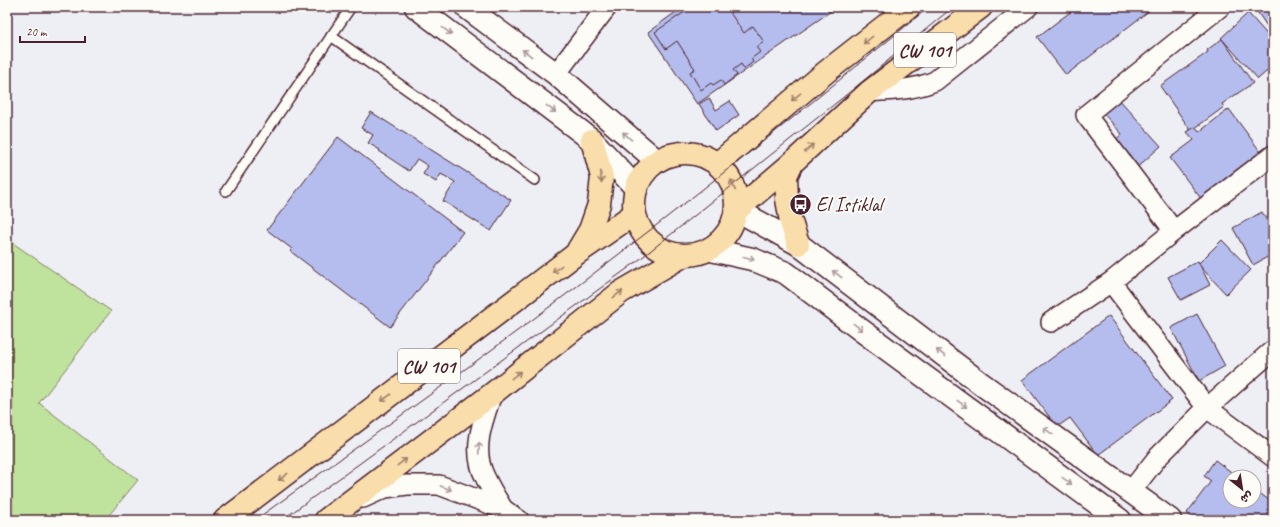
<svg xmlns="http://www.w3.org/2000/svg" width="1280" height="527" viewBox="0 0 1280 527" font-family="Caveat,'Playpen Sans Arabic',sans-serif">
  <rect width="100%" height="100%" fill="#eeeff5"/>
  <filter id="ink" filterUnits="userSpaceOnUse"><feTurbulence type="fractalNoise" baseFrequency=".025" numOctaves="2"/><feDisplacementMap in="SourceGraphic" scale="8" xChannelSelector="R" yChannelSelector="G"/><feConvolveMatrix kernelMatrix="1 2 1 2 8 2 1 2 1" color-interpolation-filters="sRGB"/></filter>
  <g filter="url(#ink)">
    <polygon fill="#bfe29c" stroke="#848064" points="7,239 111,311 39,403 138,480 105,520 7,520"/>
    <g fill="#b4bdee" stroke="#4a1f2b">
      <polygon points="683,7 837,7 697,104 648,32"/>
      <polygon points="692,7 726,7 744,33 753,26 764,42 756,47 760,52 751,59 753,62 744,69 741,64 733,70 737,75 724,85 721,80 713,85 711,83 701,90 690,72 695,69 677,41 666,49 655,32"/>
      <polygon points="1077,7 1154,7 1066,75 1037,37"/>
      <polygon points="1254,7 1273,7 1273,35"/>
      <polygon points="1248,13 1273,41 1273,66 1258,79 1221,38"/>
      <polygon points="1222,39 1253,83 1222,104 1224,107 1191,131 1160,86 1208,52 1207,50"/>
      <polygon points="709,98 716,110 730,101 739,115 716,131 699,104"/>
      <polygon points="1118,98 1161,146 1133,171 1110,145 1122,134 1102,112"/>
      <polygon points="1229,109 1263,155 1202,200 1170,158 1194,140 1187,132 1195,127 1199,132"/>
      <polygon points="371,112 511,200 491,231 443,201 455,182 441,174 436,182 423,174 428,166 417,159 409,171 379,151 380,150 368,143 373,135 361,128"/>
      <polygon points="338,137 463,232 390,327 290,251 292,249 267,230"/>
      <polygon points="1262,212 1273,232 1273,254 1253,265 1233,228"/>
      <polygon points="1273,214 1273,224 1268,217"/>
      <polygon points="1222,240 1251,270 1226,294 1198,264"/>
      <polygon points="1198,261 1210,285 1181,300 1168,277"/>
      <polygon points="1197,314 1225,366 1199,381 1171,328"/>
      <polygon points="1109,316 1172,400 1098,455 1070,418 1057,427 1022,380"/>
      <polygon points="1215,460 1238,477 1230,477 1230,501 1254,501 1254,489 1273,503 1273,520 1195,520 1187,513 1211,481 1204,476"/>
    </g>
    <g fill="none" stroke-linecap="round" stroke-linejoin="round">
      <defs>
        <g id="lane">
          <polyline points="331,36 535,180"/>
          <polyline points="226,191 351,7"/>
        </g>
        <g id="street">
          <polyline points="556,74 607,7"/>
          <path d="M869 92C892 90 914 90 935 81L1028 7"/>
          <polyline points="1174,231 1086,115 1220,7"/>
          <polyline points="1111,282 1207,408 1157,458 1131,491"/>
          <polyline points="1051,322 1111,282 1174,231 1273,155"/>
          <polyline points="1273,350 1207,408 1273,457"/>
          <path d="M492 394C483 420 471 450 485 477 490 488 497 499 503 509"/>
          <polyline points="363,498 385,488 407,485 439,485 503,509 519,520"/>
        </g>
        <g id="secondary">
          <polyline points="416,7 592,140 636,188"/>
          <polyline points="466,7 556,74 657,161"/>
          <polyline points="737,210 798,244 983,385 1170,520"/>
          <polyline points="711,250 752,259 786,273 861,330 1120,520"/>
        </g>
        <g id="primary">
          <circle cx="685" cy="204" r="51"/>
          <polyline points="792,163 786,176 787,199 791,222 798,244"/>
          <polyline points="717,164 826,72 909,7"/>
          <polyline points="737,210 792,163 869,92 981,7"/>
          <polyline points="578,250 590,230 599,204 602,177 592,140"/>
          <polyline points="225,520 576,254 634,214"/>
          <polyline points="326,520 492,394 621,292 683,256"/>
        </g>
      </defs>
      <use href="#lane" stroke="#4a1f2b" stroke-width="12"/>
      <use href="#street" stroke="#4a1f2b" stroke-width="22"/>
      <use href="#secondary" stroke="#4a1f2b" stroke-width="25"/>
      <use href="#primary" stroke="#4a1f2b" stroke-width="25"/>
      <use href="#lane" stroke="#fdfcf7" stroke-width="9"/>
      <use href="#street" stroke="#fdfcf7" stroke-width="19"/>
      <use href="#secondary" stroke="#fdfcf7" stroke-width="22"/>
      <use href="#primary" stroke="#f9ddab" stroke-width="22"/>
      <g stroke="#4a1f2b" stroke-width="1">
        <path d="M255 520C378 432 503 344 623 251 726 172 828 90 929 7"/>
        <polyline points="282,520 635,263 846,95 953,7"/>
      </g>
    </g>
    <defs><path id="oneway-shaft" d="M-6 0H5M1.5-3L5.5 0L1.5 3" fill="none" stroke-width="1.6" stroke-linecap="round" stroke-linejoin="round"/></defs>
    <g stroke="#ac999b">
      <use href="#oneway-shaft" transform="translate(447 31) rotate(37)"/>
      <use href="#oneway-shaft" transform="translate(527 53) rotate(-143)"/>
      <use href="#oneway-shaft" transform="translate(551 109) rotate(37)"/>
      <use href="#oneway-shaft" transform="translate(627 136) rotate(-139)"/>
      <use href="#oneway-shaft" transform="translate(749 258) rotate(15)"/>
      <use href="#oneway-shaft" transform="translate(837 274) rotate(-143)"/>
      <use href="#oneway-shaft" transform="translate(858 327) rotate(37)"/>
      <use href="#oneway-shaft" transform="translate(941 353) rotate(-143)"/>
      <use href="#oneway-shaft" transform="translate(962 404) rotate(36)"/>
      <use href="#oneway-shaft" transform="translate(1048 431) rotate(-144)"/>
      <use href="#oneway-shaft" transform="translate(479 448) rotate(-87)"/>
      <use href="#oneway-shaft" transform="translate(1067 481) rotate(36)"/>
      <use href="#oneway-shaft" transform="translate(446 488) rotate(20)"/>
    </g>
    <g stroke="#a27e6b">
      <use href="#oneway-shaft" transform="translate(868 40) rotate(142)"/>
      <use href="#oneway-shaft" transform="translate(796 97) rotate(140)"/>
      <use href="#oneway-shaft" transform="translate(809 148) rotate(-43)"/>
      <use href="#oneway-shaft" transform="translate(601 177) rotate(87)"/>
      <use href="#oneway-shaft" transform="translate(733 185) rotate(-112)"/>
      <use href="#oneway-shaft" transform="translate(557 269) rotate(143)"/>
      <use href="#oneway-shaft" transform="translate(618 294) rotate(-37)"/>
      <use href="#oneway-shaft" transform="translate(516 375) rotate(-38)"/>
      <use href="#oneway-shaft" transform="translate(386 398) rotate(143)"/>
      <use href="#oneway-shaft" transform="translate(402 462) rotate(-37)"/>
      <use href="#oneway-shaft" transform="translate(283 477) rotate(143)"/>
    </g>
  </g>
  <defs>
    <symbol id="bus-disc" viewBox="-11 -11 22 22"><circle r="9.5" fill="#4a1f2b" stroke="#fdfcf7"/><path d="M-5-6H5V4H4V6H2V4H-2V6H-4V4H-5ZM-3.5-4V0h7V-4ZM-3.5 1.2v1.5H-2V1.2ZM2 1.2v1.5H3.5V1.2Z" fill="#fff"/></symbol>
  </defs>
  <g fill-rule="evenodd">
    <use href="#bus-disc" x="788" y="192" width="25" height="25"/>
  </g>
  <g text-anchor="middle" stroke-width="4" stroke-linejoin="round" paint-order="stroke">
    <g fill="#fdfcf7" stroke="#806168" stroke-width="1">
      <rect x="894" y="33" width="62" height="34" rx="3"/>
      <rect x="398" y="349" width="62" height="34" rx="3"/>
    </g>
    <g font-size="19" font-weight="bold" fill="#4a1f2b">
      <text x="925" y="57">CW 101</text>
      <text x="429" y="373">CW 101</text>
    </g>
    <g font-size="20" fill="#4a1f2b" stroke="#fdfcf7" text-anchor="start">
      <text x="816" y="211">El Istiklal</text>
    </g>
  </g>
  <rect width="1280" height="527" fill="none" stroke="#fdfcf7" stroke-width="24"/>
  <rect x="12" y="12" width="1256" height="503" fill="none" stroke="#4a1f2b" stroke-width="1.5" filter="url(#ink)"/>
  <g transform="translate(1242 489) rotate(150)"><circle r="19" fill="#fdfcf7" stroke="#b5a4a5"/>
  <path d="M0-3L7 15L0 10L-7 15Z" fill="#4a1f2b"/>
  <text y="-6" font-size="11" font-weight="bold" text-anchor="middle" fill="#4a1f2b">ش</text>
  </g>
  <path d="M20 36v6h65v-6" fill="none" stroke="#4a1f2b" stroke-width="2"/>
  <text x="26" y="36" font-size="12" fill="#4a1f2b" stroke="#fdfcf7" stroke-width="3" paint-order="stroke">20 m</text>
</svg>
